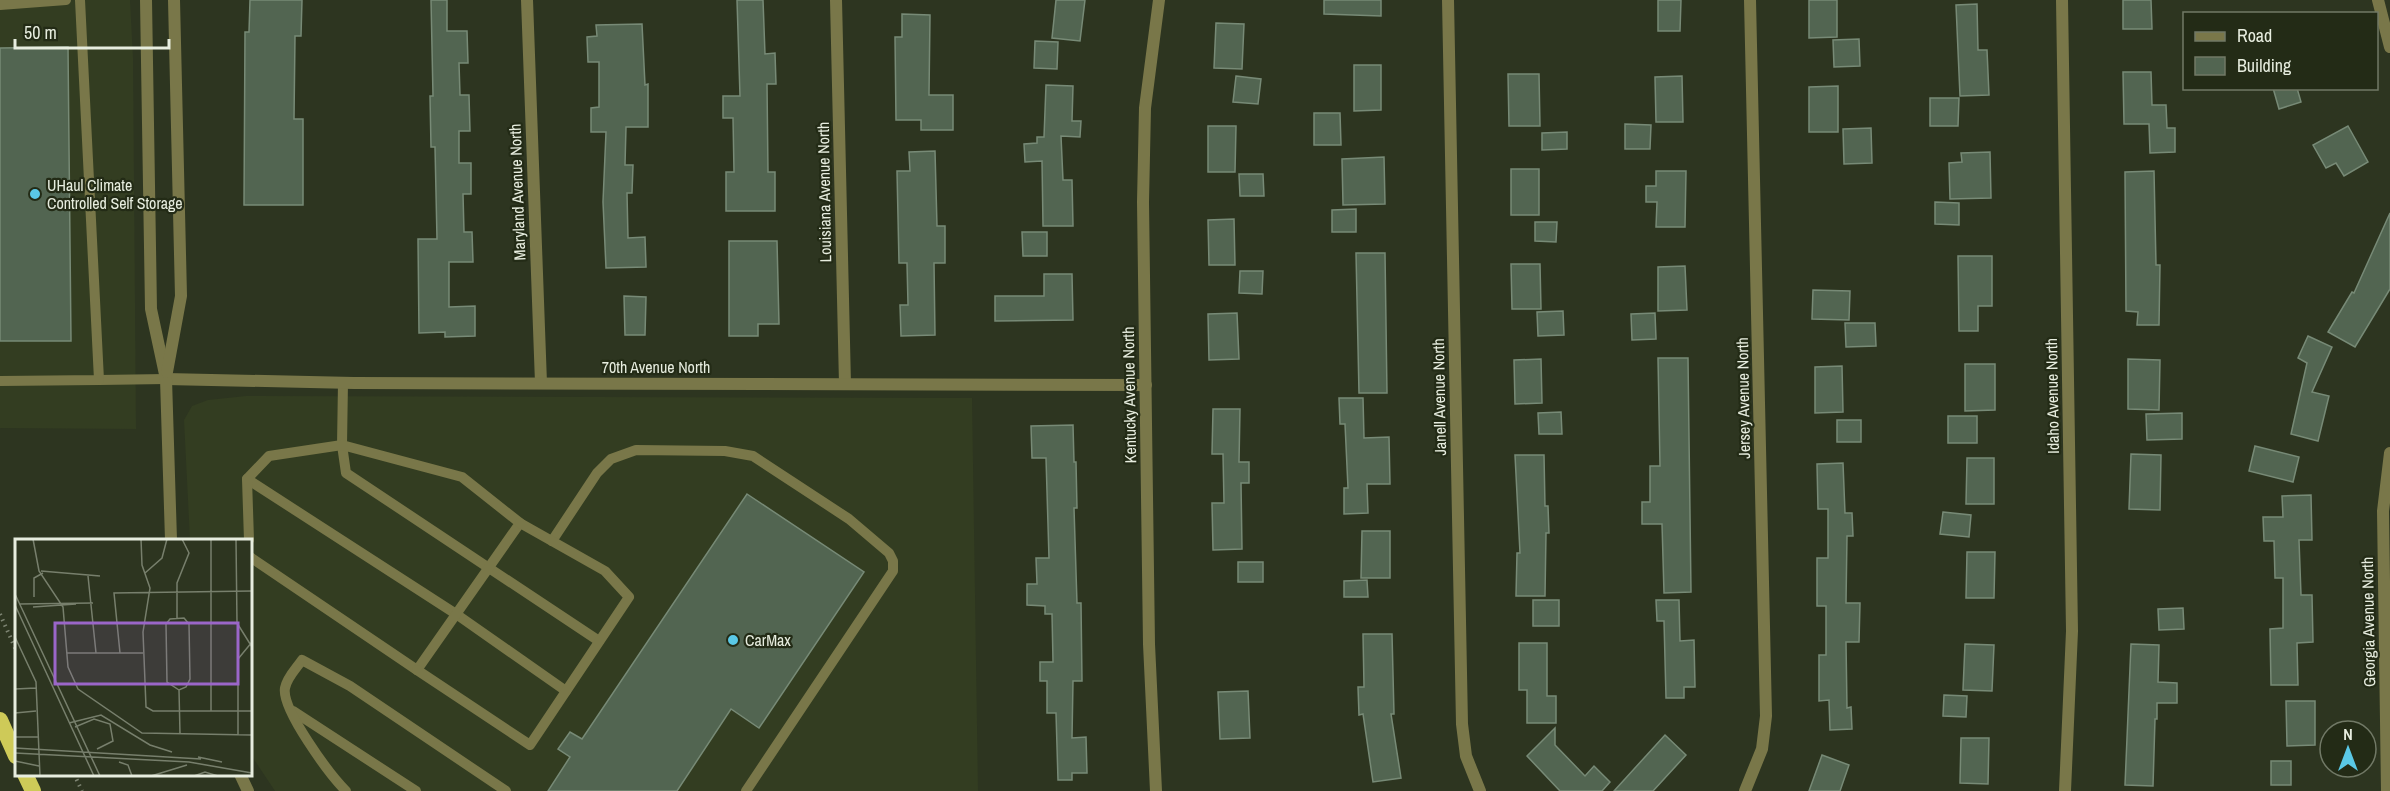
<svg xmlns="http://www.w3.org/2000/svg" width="2390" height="791" viewBox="0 0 2390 791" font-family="'Archivo Narrow',sans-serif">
  <rect width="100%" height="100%" fill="#2d3520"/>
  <g fill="#333d21">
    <polygon points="0,0 130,0 133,58 136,429 0,428"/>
    <polygon points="246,396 972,398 978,791 275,791 251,755 250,540 190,540 184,420 192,406 208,400"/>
  </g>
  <g fill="#526551" stroke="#778a76" stroke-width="1.5">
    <polygon points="250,0 302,0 301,36 295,36 294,119 303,119 303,205 244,205 245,32 249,32"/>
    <polygon points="431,0 447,0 447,31 467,31 468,63 459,63 460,95 469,95 470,131 459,131 459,163 471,163 471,194 463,194 464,232 472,232 473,262 449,262 449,307 475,306 475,336 445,337 445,332 419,333 418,239 437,239 435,147 431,147 430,96 433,96"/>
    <polygon points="737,0 763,0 765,54 775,53 776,84 767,84 768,172 775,172 775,211 726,211 726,172 734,172 733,118 723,118 723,96 740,96"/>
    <polygon points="1056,0 1085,0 1080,41 1052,38"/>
    <polygon points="1324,0 1381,0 1381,16 1324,14"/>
    <polygon points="1658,0 1681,0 1680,31 1658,31"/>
    <polygon points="1809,0 1837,0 1837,37 1809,38"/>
    <polygon points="2123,0 2151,0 2152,29 2123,29"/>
    <polygon points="1977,4 1978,50 1987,50 1989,95 1960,96 1956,5"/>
    <polygon points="902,14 930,15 929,95 953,95 953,130 921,130 921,120 896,120 895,37 902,37"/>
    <polygon points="1216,23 1244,24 1242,69 1214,68"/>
    <polygon points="642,24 645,85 648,84 648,127 626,127 625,165 633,165 632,193 627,193 628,238 645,237 646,267 606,268 603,202 606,132 591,132 591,108 599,107 599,62 588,62 587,37 597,36 596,25"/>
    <polygon points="1859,39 1860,66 1834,67 1833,40"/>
    <polygon points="1035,41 1058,42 1057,69 1034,68"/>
    <polygon points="68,47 71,341 0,341 0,48"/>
    <polygon points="1354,65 1381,65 1381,110 1354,111"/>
    <polygon points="2123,72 2151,72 2152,105 2166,105 2167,128 2175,128 2175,152 2150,153 2149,124 2124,124"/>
    <polygon points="1508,74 1539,74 1540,126 1509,126"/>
    <polygon points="1236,76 1261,79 1258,104 1233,102"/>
    <polygon points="1682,76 1683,122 1656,122 1655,77"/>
    <polygon points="1046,85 1073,86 1072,121 1081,121 1080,137 1061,136 1063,180 1072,180 1073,226 1043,226 1042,161 1025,162 1024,144 1037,143 1037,137 1044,137"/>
    <polygon points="1838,86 1838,132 1809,132 1809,87"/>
    <polygon points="2273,88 2297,88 2301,102 2279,109"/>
    <polygon points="1930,98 1959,98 1958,126 1930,126"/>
    <polygon points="1314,113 1340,113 1341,145 1314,145"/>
    <polygon points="1625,124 1651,125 1650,149 1625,149"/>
    <polygon points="1208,126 1236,126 1235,172 1208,172"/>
    <polygon points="2348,126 2368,162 2344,176 2336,163 2326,168 2313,145"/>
    <polygon points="1871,128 1872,163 1844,164 1843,129"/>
    <polygon points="1567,132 1567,149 1542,150 1542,133"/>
    <polygon points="935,151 937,226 945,226 945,263 934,263 935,335 901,336 900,305 908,305 907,263 899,263 897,171 910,171 909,152"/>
    <polygon points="1990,152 1991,198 1950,199 1949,163 1962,162 1961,153"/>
    <polygon points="1384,157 1385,204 1343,205 1342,159"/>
    <rect x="1511" y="169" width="28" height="46"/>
    <polygon points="1656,171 1686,171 1685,227 1656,227 1657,202 1646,202 1646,186 1656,186"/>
    <polygon points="2154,171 2156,265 2160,265 2159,325 2137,325 2138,312 2126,311 2125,172"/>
    <polygon points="1239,174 1263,174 1264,196 1240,196"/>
    <polygon points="1935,202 1959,203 1959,225 1935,224"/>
    <polygon points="1356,209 1356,232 1332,232 1332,210"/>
    <polygon points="2390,213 2390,289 2355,347 2328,332 2352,292 2354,293"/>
    <polygon points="1234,219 1235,265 1209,265 1208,220"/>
    <polygon points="1535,222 1557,222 1556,242 1535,241"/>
    <polygon points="1022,232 1047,232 1047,256 1023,256"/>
    <polygon points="729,241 777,241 779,324 758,324 758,336 729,336"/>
    <polygon points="1356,253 1385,253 1387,393 1359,393"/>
    <polygon points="1958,256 1992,256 1992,306 1978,306 1978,331 1959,331"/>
    <polygon points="1511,264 1540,264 1541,309 1512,309"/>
    <polygon points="1685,266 1687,310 1658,311 1658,267"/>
    <polygon points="1240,271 1263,271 1262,294 1239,293"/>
    <polygon points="1044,274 1072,274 1073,320 995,321 995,296 1044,296"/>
    <polygon points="1813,290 1850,291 1849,320 1812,319"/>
    <polygon points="624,296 646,297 645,335 625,335"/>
    <polygon points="1563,311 1564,335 1538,336 1537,312"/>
    <polygon points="1237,313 1239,359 1209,360 1208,314"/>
    <polygon points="1655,313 1656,339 1632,340 1631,314"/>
    <polygon points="1845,323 1875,323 1876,346 1846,347"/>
    <polygon points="2308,336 2332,347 2312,392 2329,396 2318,441 2291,434 2307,363 2298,358"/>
    <polygon points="1658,358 1688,358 1691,592 1664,593 1662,524 1642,524 1642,502 1650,502 1650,466 1660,466"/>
    <polygon points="1541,359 1542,403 1515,404 1514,360"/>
    <polygon points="2128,359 2160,360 2159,410 2128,409"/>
    <polygon points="1965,364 1995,364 1995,410 1965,411"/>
    <polygon points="1842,366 1843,412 1815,413 1815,367"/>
    <polygon points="1339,398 1363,398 1364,438 1389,437 1390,484 1367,484 1368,513 1344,514 1344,488 1348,488 1345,424 1340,424"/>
    <polygon points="1213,409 1240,409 1239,462 1249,462 1249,483 1241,483 1242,549 1213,550 1212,503 1224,503 1223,454 1212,454"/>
    <polygon points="1561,412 1562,434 1539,434 1538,413"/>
    <polygon points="2182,413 2182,439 2147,440 2146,414"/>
    <rect x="1948" y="416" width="29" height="27"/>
    <rect x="1837" y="420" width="24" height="22"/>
    <polygon points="1073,425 1074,462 1076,462 1077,508 1074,508 1077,603 1081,603 1082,681 1073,681 1072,738 1086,737 1087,773 1072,773 1072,780 1058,780 1056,713 1047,713 1047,681 1040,681 1040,662 1053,662 1052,614 1045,614 1045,606 1027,605 1027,584 1037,584 1036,558 1049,558 1046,458 1032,458 1031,426"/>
    <polygon points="2255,446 2299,457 2293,482 2249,471"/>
    <polygon points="2131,454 2161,455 2160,510 2129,509"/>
    <polygon points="1515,455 1544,455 1545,506 1548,506 1549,533 1546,533 1545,596 1516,596 1517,553 1520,553"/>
    <polygon points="1967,458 1994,458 1994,504 1966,504"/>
    <polygon points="1843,463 1845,513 1852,513 1853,536 1847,536 1846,603 1860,603 1859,642 1846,642 1847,708 1851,707 1852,729 1830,730 1829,700 1819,701 1819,655 1826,655 1826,606 1817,606 1817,558 1828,558 1828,509 1818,509 1817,464"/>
    <polygon points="747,494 864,572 759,728 731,709 677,791 548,791 570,757 558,749 570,732 582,739"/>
    <polygon points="2311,495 2312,540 2299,540 2301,595 2312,595 2313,642 2297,643 2298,685 2271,685 2270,629 2283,628 2283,578 2275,578 2274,541 2264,541 2263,517 2283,517 2282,496"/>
    <polygon points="1943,512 1971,515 1969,537 1940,534"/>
    <polygon points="1362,531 1390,531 1390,578 1361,578"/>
    <polygon points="1967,552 1995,552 1994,598 1966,598"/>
    <rect x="1238" y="562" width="25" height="20"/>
    <polygon points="1367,580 1368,597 1344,597 1344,581"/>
    <rect x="1533" y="600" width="26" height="26"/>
    <polygon points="1656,600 1679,600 1680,641 1694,640 1695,687 1684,687 1684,698 1666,698 1664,621 1657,621"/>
    <polygon points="2183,608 2184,629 2159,630 2158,609"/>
    <polygon points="1363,634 1392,634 1394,714 1391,714 1401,778 1373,782 1363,714 1359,715 1358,687 1364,687"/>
    <polygon points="1519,643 1547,643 1547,696 1556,696 1556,723 1527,723 1527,690 1519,690"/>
    <polygon points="1965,644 1994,645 1992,691 1963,690"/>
    <polygon points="2131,644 2159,645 2158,682 2177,683 2177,703 2157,703 2157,719 2155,719 2153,786 2125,785"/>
    <polygon points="1248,691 1250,738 1220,739 1218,692"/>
    <polygon points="1944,695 1967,696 1966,717 1943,716"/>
    <polygon points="2286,701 2315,701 2315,745 2287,746"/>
    <polygon points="1555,728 1555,745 1585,776 1594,766 1610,782 1602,791 1560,791 1527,756"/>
    <polygon points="1665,735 1686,755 1653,791 1614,791"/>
    <polygon points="1961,738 1989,738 1988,784 1960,783"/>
    <polygon points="1822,755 1849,765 1840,791 1809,791"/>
    <rect x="2271" y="761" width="20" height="24"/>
  </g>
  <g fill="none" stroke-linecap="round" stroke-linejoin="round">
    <g stroke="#7d8472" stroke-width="4" stroke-dasharray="1.5 4.5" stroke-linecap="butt">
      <polyline points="0,614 16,650"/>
      <polyline points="74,774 82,791"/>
    </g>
    <g stroke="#797749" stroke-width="10">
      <polyline points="0,5 66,0"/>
      <polyline points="99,380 166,379"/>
      <polyline points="0,381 99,380 80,0"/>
      <polyline points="343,382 342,445 346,473 599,641"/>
      <polyline points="247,479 456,614 566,691"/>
      <polyline points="249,540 247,479 269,456 342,445 462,477 520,523 417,670 250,557"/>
      <polyline points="552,541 597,473 611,459 636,450 725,451 753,456 849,519 889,553 893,561 893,571 746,791"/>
      <polyline points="417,670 530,745 629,597 605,571 520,523"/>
      <polyline points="293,711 416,791"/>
      <path d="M346 791C330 775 281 709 285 688 287 677 296 669 302 660L350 686 506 791"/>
    </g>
    <g stroke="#797749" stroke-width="12">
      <polyline points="527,0 541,383"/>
      <polyline points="836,0 845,384"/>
      <polyline points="1448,0 1462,724 1466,756 1480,791"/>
      <polyline points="2062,0 2072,631 2065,791"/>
      <polyline points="2378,0 2390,47"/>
      <polyline points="166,379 354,383 1146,385"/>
      <polyline points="1156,791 1149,644 1143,202 1145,108 1159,0"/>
      <polyline points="1745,791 1762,749 1766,716 1750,0"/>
      <polyline points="2387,791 2383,511 2390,453"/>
    </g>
    <g stroke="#797749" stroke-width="12">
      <polyline points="146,0 151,309 166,379 171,540"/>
      <polyline points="167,372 181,296 174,0"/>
      <polyline points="240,774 248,791"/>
    </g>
    <g stroke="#ceca58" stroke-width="16">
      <polyline points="0,720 16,756"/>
      <polyline points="25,774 33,791"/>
    </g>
  </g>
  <g fill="#5ac8e6" stroke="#232b16" stroke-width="2">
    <circle cx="35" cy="194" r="6"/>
    <circle cx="733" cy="640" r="6"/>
  </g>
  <g text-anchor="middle" stroke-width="4.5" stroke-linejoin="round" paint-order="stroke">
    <g font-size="16" fill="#e7eddf" stroke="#232b16" text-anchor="start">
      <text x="47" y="191">UHaul Climate<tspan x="47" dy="18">Controlled Self Storage</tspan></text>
      <text x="745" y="646">CarMax</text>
    </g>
    <g font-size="16" fill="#e7eddf" stroke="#232b16">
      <text transform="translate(517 192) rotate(-92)" y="6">Maryland Avenue North</text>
      <text transform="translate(824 192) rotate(-91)" y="6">Louisiana Avenue North</text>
      <text x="656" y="373">70th Avenue North</text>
      <text transform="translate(1129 395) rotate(-91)" y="6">Kentucky Avenue North</text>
      <text transform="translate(2052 396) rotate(-91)" y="6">Idaho Avenue North</text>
      <text transform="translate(1439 397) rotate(-91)" y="6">Janell Avenue North</text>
      <text transform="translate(1743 398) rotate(-91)" y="6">Jersey Avenue North</text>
      <text transform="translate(2368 622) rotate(-91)" y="6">Georgia Avenue North</text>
    </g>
  </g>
  <g transform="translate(15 539)">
    <rect width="237" height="237" fill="#2d3520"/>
    <path fill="none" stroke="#777f6c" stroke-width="1.5" d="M18 0 24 32 48 68 53 128 63 150 127 194 237 196M126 0 127 26 135 49 128 93 131 168 138 172H237M221 0 222 84 237 108M26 32 85 37M130 34 147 19 152 0M73 37 81 114M0 55 85 237M19 58V39L28 34M4 65 78 64M0 66 79 237M18 68 61 65M162 79V44L174 14 167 0M169 79 174 85 175 140 171 148 164 151 152 143 151 85 155 80ZM0 98 21 143 25 237M52 114H128M105 114 99 54 237 52M0 150 21 149M164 151 165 195M196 172V0M0 174 21 172M54 184 86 176 135 206 157 213M60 188 79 180 95 185 98 202 82 210M223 196V120L237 103M0 198H23M0 209 186 220M0 214 174 223 237 234M183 218 207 223M0 222 24 227M104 223 113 226 117 237M136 237 172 226M179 237 190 233 203 237"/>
    <path fill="#9b66c9" fill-opacity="0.15" stroke="#9b66c9" stroke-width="3" d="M40 84H223V145H40Z"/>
    <rect width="237" height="237" fill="none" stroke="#e7eddf" stroke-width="3"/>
  </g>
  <rect x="2183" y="12" width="195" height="78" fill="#232b16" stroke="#717966" stroke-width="1.5"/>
  <rect x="2195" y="32" width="30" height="9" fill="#797749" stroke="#717966" stroke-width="1.5"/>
  <text x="2237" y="42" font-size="18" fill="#e7eddf">Road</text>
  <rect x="2195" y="57" width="30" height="18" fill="#526551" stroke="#717966" stroke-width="1.5"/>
  <text x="2237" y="72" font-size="18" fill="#e7eddf">Building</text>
  <g transform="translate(2348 749)"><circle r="28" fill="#232b16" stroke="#717966" stroke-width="1.5"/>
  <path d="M0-4.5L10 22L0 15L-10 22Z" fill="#5ac8e6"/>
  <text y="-9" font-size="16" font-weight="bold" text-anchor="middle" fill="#e7eddf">N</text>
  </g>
  <path d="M15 39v9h154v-9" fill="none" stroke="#e7eddf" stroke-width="3"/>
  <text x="24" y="39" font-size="18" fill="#e7eddf" stroke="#232b16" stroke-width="4.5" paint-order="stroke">50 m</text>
</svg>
